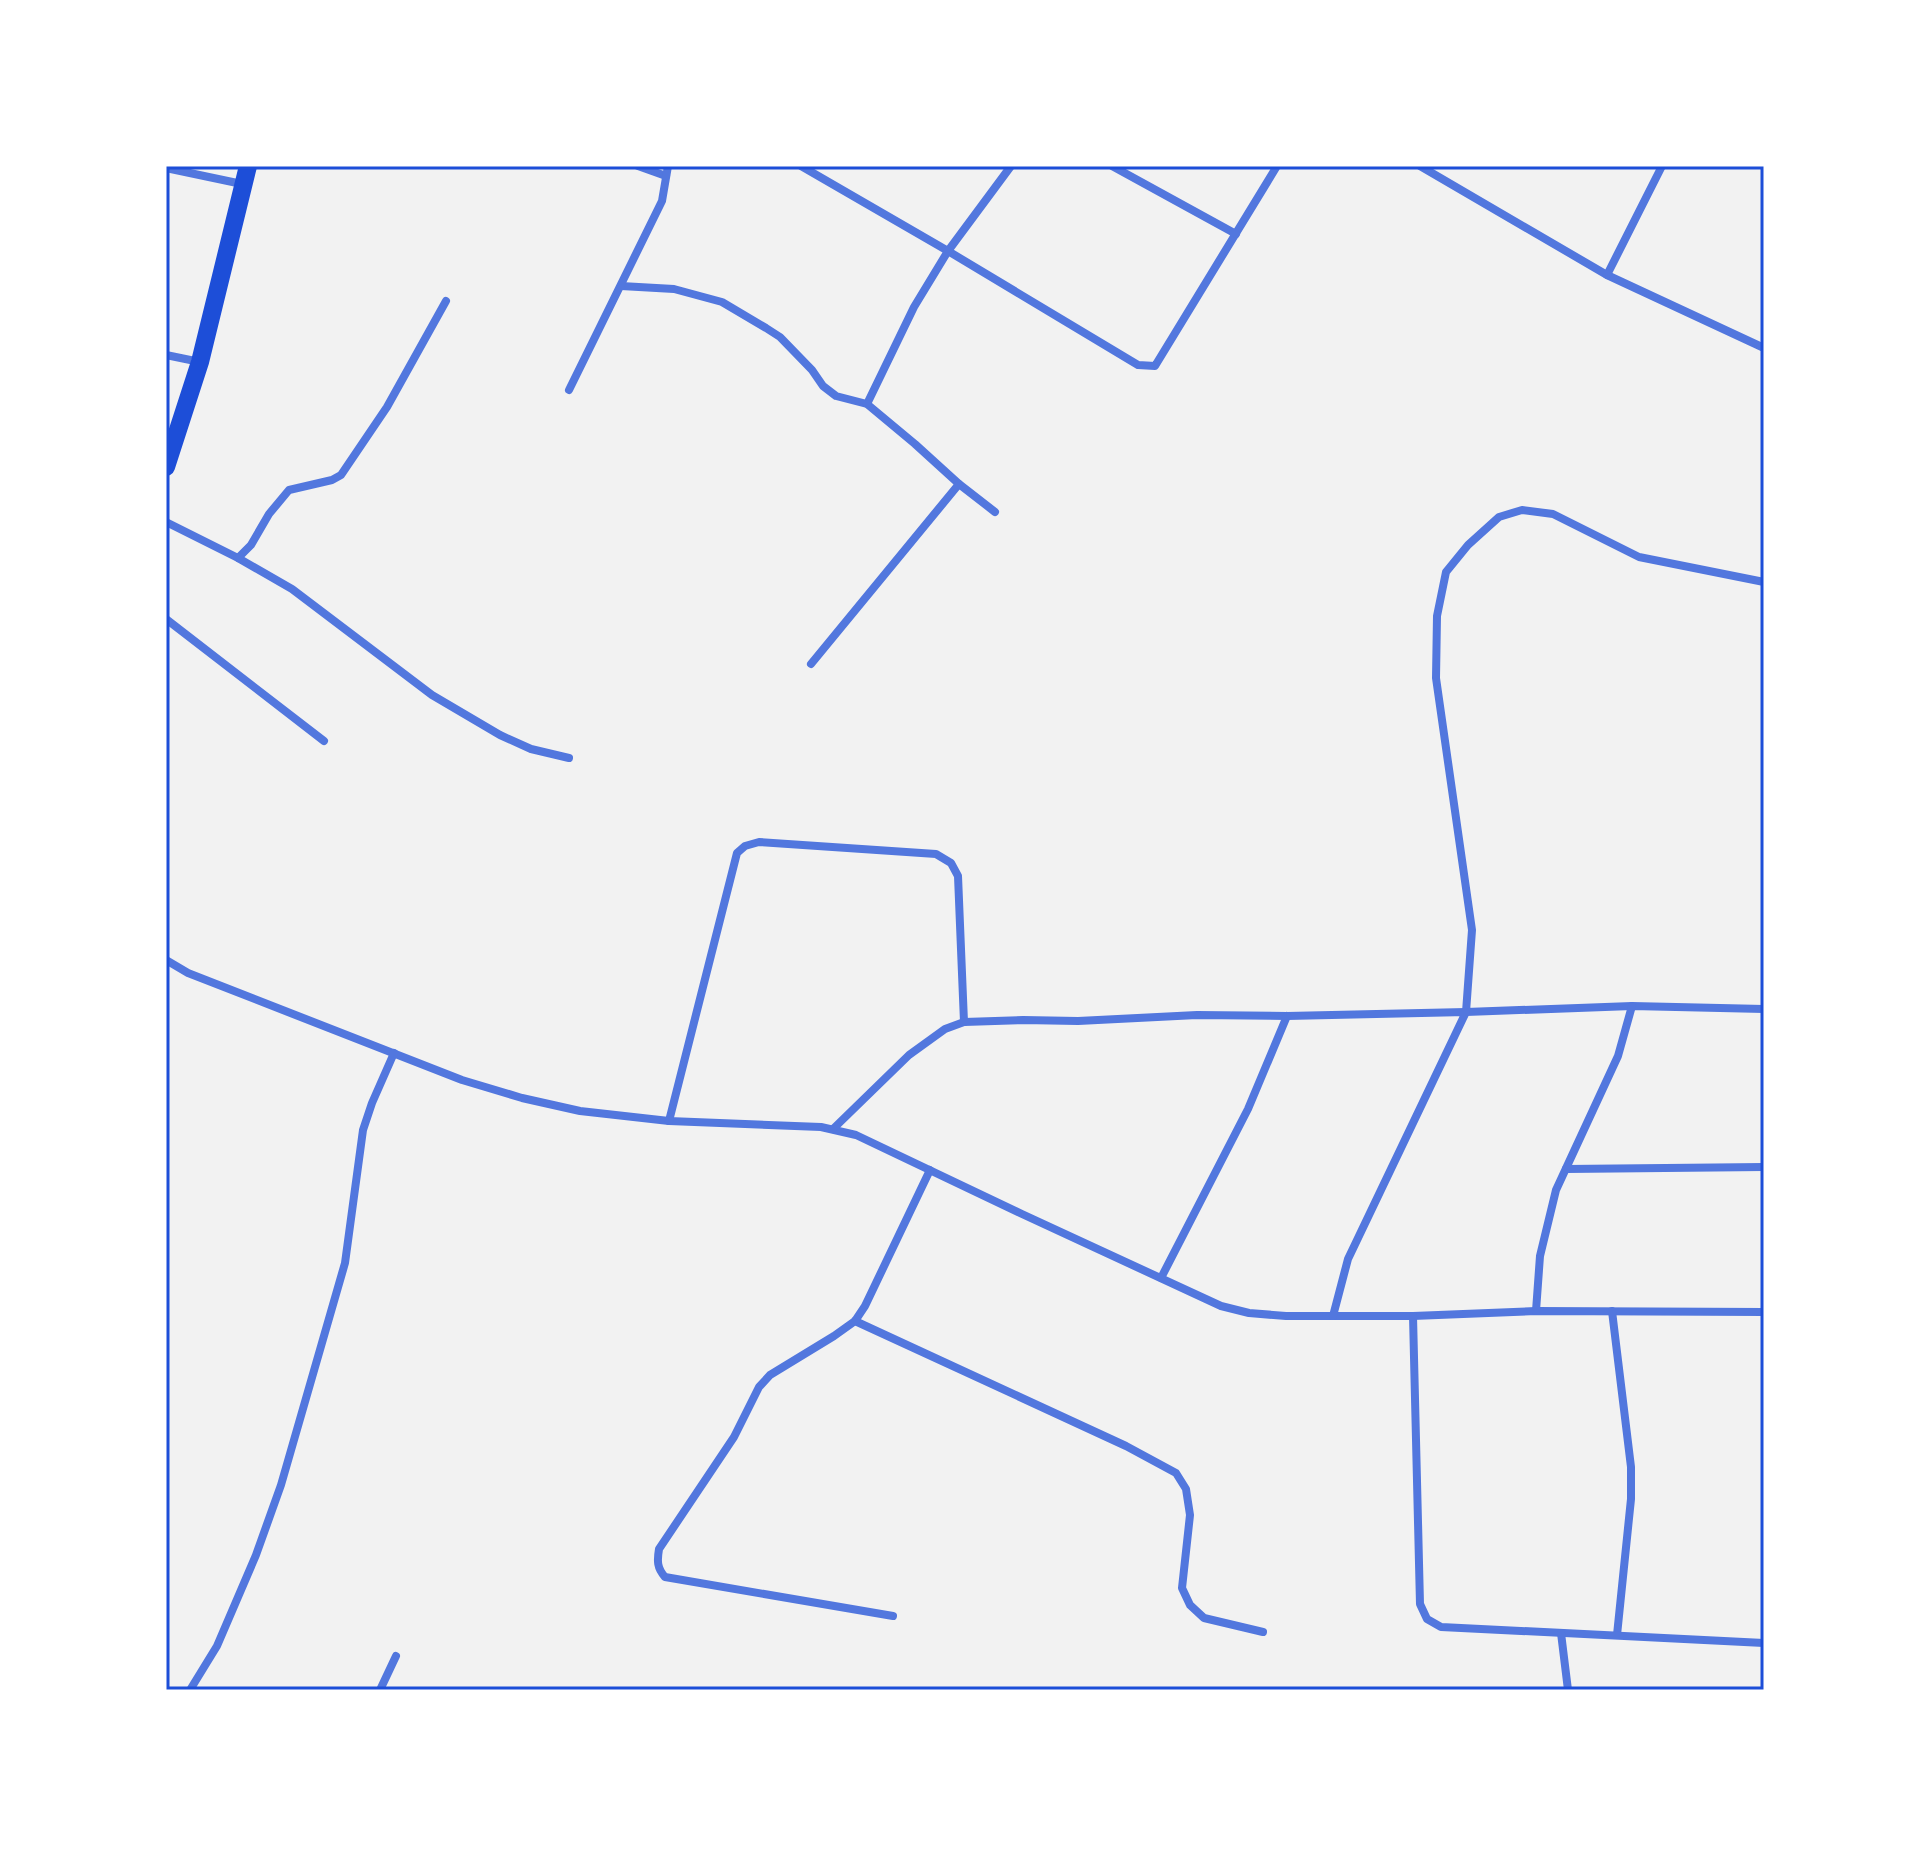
<svg xmlns="http://www.w3.org/2000/svg" width="1930" height="1856" viewBox="0 0 1930 1856" font-family="'DejaVu Sans',sans-serif">
  <rect width="100%" height="100%" fill="#f2f2f2"/>
  <g fill="none" stroke-linecap="round" stroke-linejoin="round">
    <g stroke="#5277de" stroke-width="8">
      <polyline points="638,166 666,176"/>
      <polyline points="801,166 948,251 1138,365 1155,366 1277,166"/>
      <polyline points="1112,166 1236,234"/>
      <polyline points="1420,166 1607,275 1764,348"/>
      <polyline points="166,168 242,184"/>
      <polyline points="1607,275 1662,166"/>
      <polyline points="621,286 674,289 722,302 766,328 780,337 812,370 823,386 836,396 867,404 915,444 959,484 995,512"/>
      <polyline points="166,355 200,362"/>
      <polyline points="569,390 662,201 668,166"/>
      <polyline points="867,404 914,307 948,251 1011,166"/>
      <polyline points="166,522 238,558 292,589 432,695 500,735 531,749 569,758"/>
      <polyline points="238,558 251,545 269,514 289,490 332,480 341,475 387,407 446,301"/>
      <polyline points="1764,582 1639,557 1553,514 1522,510 1499,517 1468,545 1446,572 1437,616 1436,678 1472,930 1466,1012 1632,1006 1764,1009"/>
      <polyline points="166,619 324,741"/>
      <polyline points="811,664 959,484"/>
      <polyline points="166,960 188,973 462,1080 522,1098 580,1111 669,1121 821,1127 856,1135 1022,1214 1221,1306 1249,1313 1286,1316 1413,1316 1536,1311 1764,1312"/>
      <polyline points="669,1121 737,853 745,846 759,842 936,854 951,863 958,876 964,1022"/>
      <polyline points="833,1129 909,1055 945,1029 964,1022 1023,1020 1078,1021 1197,1015 1287,1016 1466,1012 1348,1259 1333,1316"/>
      <polyline points="1566,1169 1764,1167"/>
      <polyline points="1161,1278 1248,1109 1287,1016"/>
      <polyline points="1536,1311 1540,1256 1556,1190 1618,1056 1632,1006"/>
      <polyline points="1612,1311 1631,1467 1631,1499 1617,1635"/>
      <polyline points="1413,1316 1420,1604 1427,1619 1441,1627 1764,1643"/>
      <polyline points="855,1321 1126,1446 1176,1473 1186,1489 1190,1515 1182,1588 1190,1605 1204,1618 1263,1632"/>
      <path d="M893 1616 665 1577C657 1568 657 1561 659 1549L734 1437 759 1387 770 1375 834 1336 855 1321 865 1306 930 1170"/>
      <polyline points="1561,1633 1568,1690"/>
      <polyline points="190,1690 217,1646 256,1555 281,1485 345,1263 363,1130 372,1103 394,1053"/>
      <polyline points="380,1690 396,1656"/>
    </g>
    <polyline stroke="#1d4ed8" stroke-width="18" points="166,467 200,362 248,166"/>
  </g>
  <rect width="1930" height="1856" fill="none" stroke="#ffffff" stroke-width="336"/>
  <rect x="168" y="168" width="1594" height="1520" fill="none" stroke="#1d4ed8" stroke-width="3"/>
</svg>
